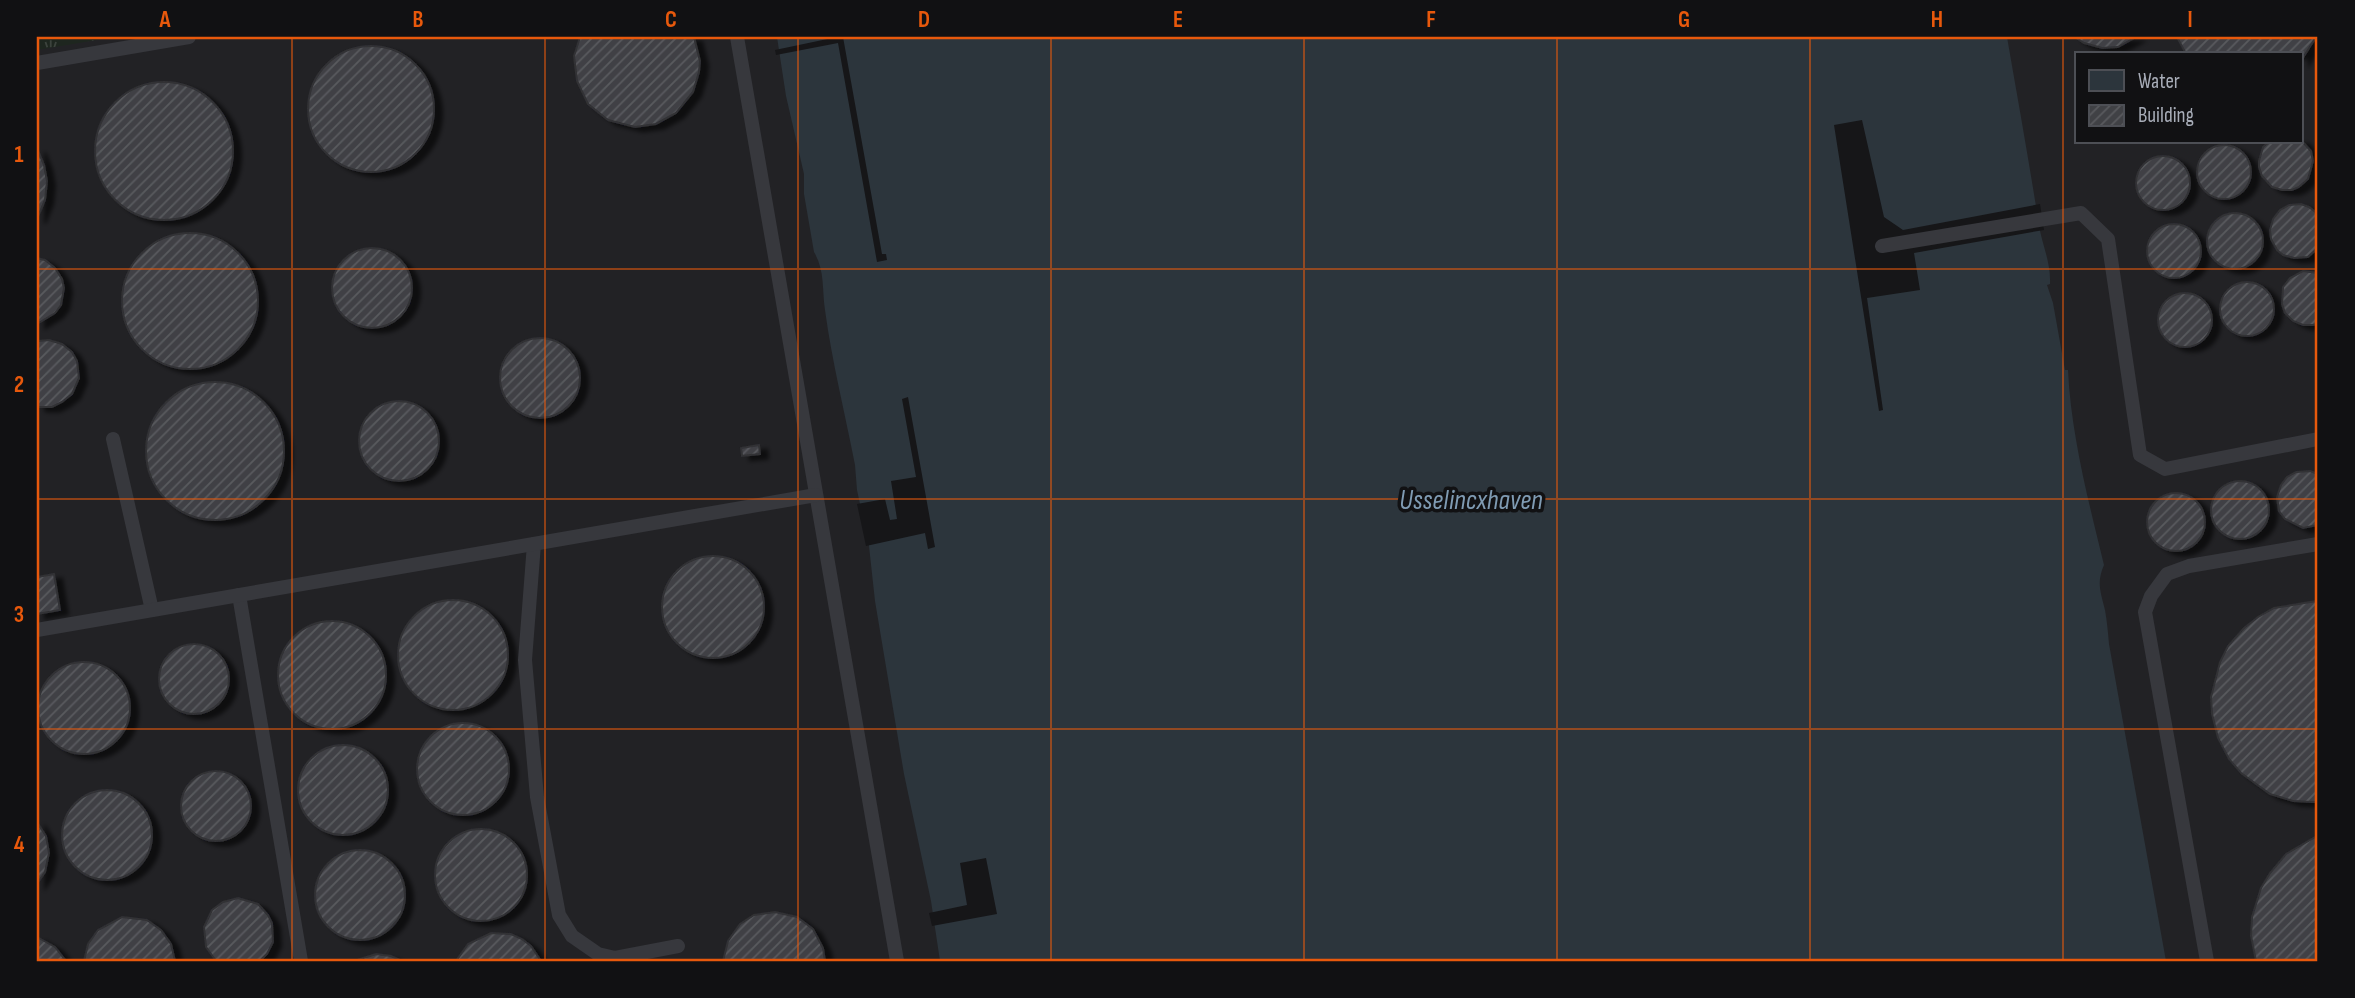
<svg xmlns="http://www.w3.org/2000/svg" width="2355" height="998" viewBox="0 0 2355 998" font-family="'Sofia Sans Condensed',sans-serif">
  <defs>
    <pattern id="grass-tufts" width="24" height="20" patternUnits="userSpaceOnUse" patternTransform="scale(1.75)"><rect width="24" height="20" fill="#1e261f"/><path d="M3 7l-1-3M5 7V3M7 7l1-3M15 17l-1-3M17 17v-4M19 17l1-3" fill="none" stroke="#3c433d"/></pattern>
    <pattern id="building-hatch" width="6" height="6" patternUnits="userSpaceOnUse" patternTransform="scale(1.75)"><rect width="6" height="6" fill="#404145"/><path d="M-1 1l2-2M0 6l6-6M5 7l2-2" fill="none" stroke="#595a5e"/></pattern>
    <filter id="shadow"><feDropShadow dx="8" dy="4.5" stdDeviation="2" flood-color="#0009"/></filter>
  </defs>
  <rect width="100%" height="100%" fill="#161618"/>
  <path fill="#222225" fill-rule="evenodd" d="M37 37H2318V961H37ZM2077 54H2301V142H2077Z"/>
  <polygon fill="url(#grass-tufts)" points="37,37 115,37 37,50"/>
  <path fill="#2c353c" d="M777 37H2007C2018 100 2029 162 2039 225 2042 245 2051 262 2050 284L2047 285 2053 303 2065 370H2068C2071 435 2089 503 2104 565 2096 583 2101 593 2105 610 2107 621 2108 633 2109 644L2166 961H940L931 901 904 774 875 601 869 546 857 490 855 465C845 413 832 362 825 310 822 290 825 270 814 252L804 194V174L786 96Z"/>
  <g fill="#161618">
    <polygon points="837,37 843,37 882,254 886,254 887,260 877,262 838,43 776,55 775,50"/>
    <polygon points="1862,120 1884,217 1903,230 2040,204 2044,230 1914,253 1920,290 1867,298 1883,410 1879,411 1834,125"/>
    <polygon points="908,397 935,547 928,549 925,533 866,546 857,504 885,499 890,520 897,519 891,481 916,477 902,399"/>
    <polygon points="986,858 997,914 932,926 929,913 967,905 960,863"/>
  </g>
  <g fill="url(#building-hatch)" stroke="#303034" stroke-width="2" filter="url(#shadow)">
    <polygon points="580,37 694,37 700,61 699,72 693,92 676,113 656,124 635,127 608,120 588,104 577,81 574,56"/>
    <polygon points="2075,37 2136,37 2118,47 2102,48 2084,43"/>
    <polygon points="2177,37 2316,37 2301,61 2301,54 2186,54"/>
    <circle cx="371" cy="109" r="63"/>
    <circle cx="164" cy="151" r="69"/>
    <polygon points="2301,140 2311,151 2313,161 2308,179 2299,187 2292,190 2282,190 2272,187 2262,176 2259,167 2259,161 2263,147 2269,142"/>
    <circle cx="2224" cy="172" r="27"/>
    <polygon points="37,148 44,165 47,181 45,200 37,219"/>
    <circle cx="2163" cy="183" r="27"/>
    <polygon points="2301,204 2309,207 2318,214 2318,248 2308,257 2294,258 2283,255 2277,250 2271,239 2270,230 2273,219 2280,210 2289,205"/>
    <circle cx="2235" cy="241" r="28"/>
    <circle cx="2174" cy="251" r="27"/>
    <circle cx="190" cy="301" r="68"/>
    <circle cx="372" cy="288" r="40"/>
    <polygon points="37,258 45,260 55,268 62,279 64,288 61,305 55,313 37,324"/>
    <polygon points="2303,271 2318,273 2318,324 2313,325 2303,325 2293,321 2285,313 2282,304 2283,287 2290,278"/>
    <circle cx="2247" cy="309" r="27"/>
    <circle cx="2185" cy="320" r="27"/>
    <circle cx="540" cy="378" r="40"/>
    <polygon points="49,340 62,344 72,352 77,361 79,378 72,394 62,402 52,407 39,407 37,406 37,341"/>
    <circle cx="215" cy="451" r="69"/>
    <circle cx="399" cy="441" r="40"/>
    <polygon points="759,445 760,454 742,456 741,448"/>
    <polygon points="2310,471 2318,474 2318,525 2303,528 2285,519 2279,511 2277,497 2281,485 2287,477 2296,472"/>
    <circle cx="2240" cy="510" r="29"/>
    <circle cx="2176" cy="522" r="29"/>
    <circle cx="713" cy="607" r="51"/>
    <polygon points="54,574 60,610 37,614 37,577"/>
    <circle cx="453" cy="655" r="55"/>
    <polygon points="2316,601 2318,601 2318,802 2311,802 2293,801 2270,794 2241,773 2229,759 2218,738 2212,714 2211,697 2220,662 2228,646 2244,628 2258,617 2274,608"/>
    <circle cx="332" cy="675" r="54"/>
    <circle cx="194" cy="679" r="35"/>
    <circle cx="84" cy="708" r="46"/>
    <circle cx="463" cy="769" r="46"/>
    <circle cx="343" cy="790" r="45"/>
    <circle cx="216" cy="806" r="35"/>
    <circle cx="107" cy="835" r="45"/>
    <polygon points="37,822 46,836 49,853 45,872 37,884"/>
    <circle cx="481" cy="875" r="46"/>
    <polygon points="2317,836 2318,961 2256,961 2251,936 2252,917 2261,888 2270,873 2286,854"/>
    <circle cx="360" cy="895" r="45"/>
    <polygon points="238,898 258,904 268,915 272,923 273,942 267,954 260,961 216,961 206,947 204,927 212,910 223,902"/>
    <polygon points="775,912 797,917 813,929 823,948 825,961 723,961 728,941 740,924 754,915"/>
    <polygon points="122,917 147,920 161,930 171,944 175,961 84,961 88,944 98,930"/>
    <polygon points="491,933 511,934 522,939 531,946 541,961 456,961 468,944"/>
    <polygon points="37,937 55,947 66,961 37,961"/>
    <polygon points="376,954 391,956 402,961 354,961"/>
  </g>
  <g fill="none" stroke-linecap="round" stroke-linejoin="round">
    <g stroke="#37383d" stroke-width="14">
      <polyline points="737,37 897,961"/>
      <polyline points="37,63 189,37"/>
      <polyline points="1882,246 2081,213 2108,239 2140,455 2165,469 2318,439"/>
      <polyline points="113,439 152,610"/>
      <polyline points="534,544 525,660 537,797 559,915 572,936 598,954 615,958 678,946"/>
      <polyline points="239,595 301,961"/>
      <polyline points="37,630 816,495"/>
      <polyline points="2207,961 2145,612 2151,596 2167,574 2189,566 2318,544"/>
    </g>
  </g>
  <path fill="none" stroke="#e8590c" stroke-width="2" stroke-opacity="0.55" d="M292 37V961M545 37V961M798 37V961M1051 37V961M1304 37V961M1557 37V961M1810 37V961M2063 37V961M37 269H2318M37 499H2318M37 729H2318"/>
  <g text-anchor="middle" stroke-width="7" stroke-linejoin="round" paint-order="stroke">
    <g font-size="28" font-style="italic" fill="#7f9bb3" stroke="#111113">
      <text x="1471" y="509">Usselincxhaven</text>
    </g>
  </g>
  <rect width="2355" height="998" fill="none" stroke="#111113" stroke-width="77"/>
  <rect x="2075" y="52" width="228" height="91" fill="#111113" stroke="#4d4f55" stroke-width="2"/>
  <rect x="2089" y="70" width="35" height="21" fill="#2c353c" stroke="#4d4f55" stroke-width="2"/>
  <text x="2138" y="88" font-size="21" fill="#a8adb8">Water</text>
  <rect x="2089" y="105" width="35" height="21" fill="url(#building-hatch)" stroke="#4d4f55" stroke-width="2"/>
  <text x="2138" y="122" font-size="21" fill="#a8adb8">Building</text>
  <rect x="38" y="38" width="2278" height="922" fill="none" stroke="#e8590c" stroke-width="2.5"/>
  <g font-size="23" text-anchor="middle" font-weight="bold" fill="#e8590c">
    <text x="165" y="27">A</text>
    <text x="418" y="27">B</text>
    <text x="671" y="27">C</text>
    <text x="924" y="27">D</text>
    <text x="1178" y="27">E</text>
    <text x="1431" y="27">F</text>
    <text x="1684" y="27">G</text>
    <text x="1937" y="27">H</text>
    <text x="2190" y="27">I</text>
    <text x="19" y="162">1</text>
    <text x="19" y="392">2</text>
    <text x="19" y="622">3</text>
    <text x="19" y="852">4</text>
  </g>
</svg>
